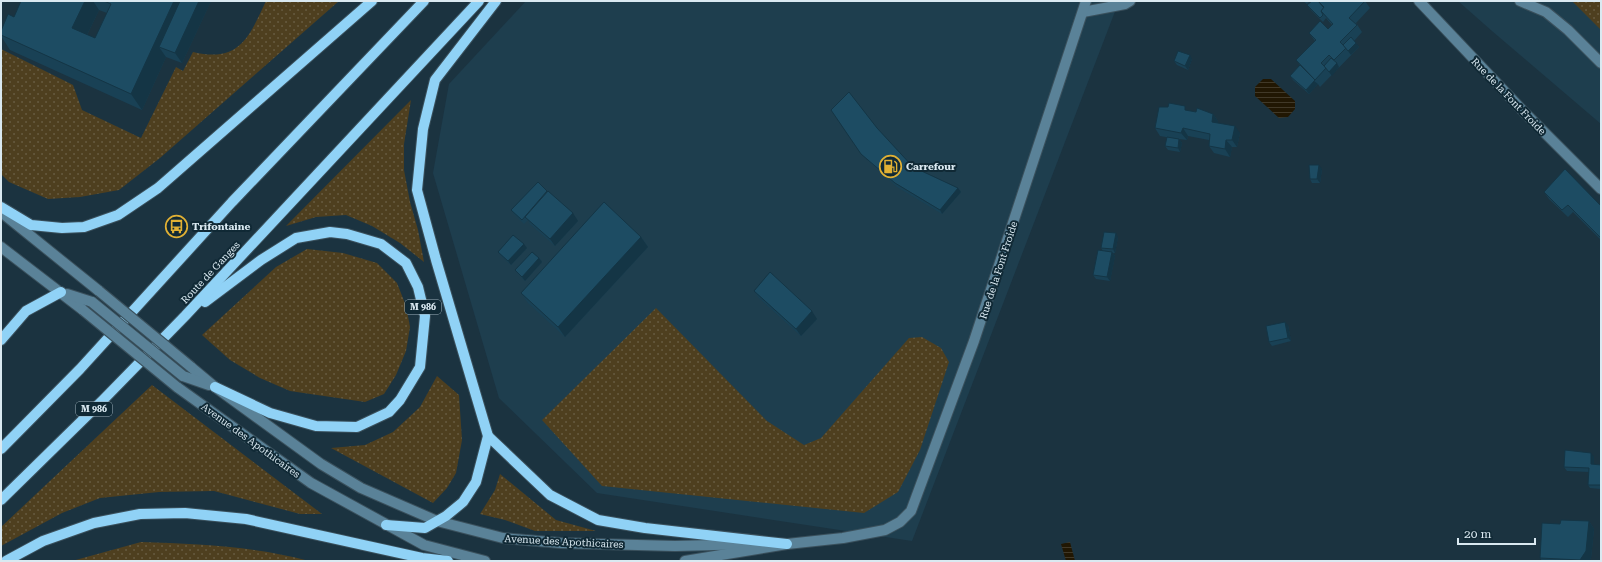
<svg xmlns="http://www.w3.org/2000/svg" width="1602" height="562" viewBox="0 0 1602 562" font-family="'Roboto Serif',serif">
  <defs>
    <pattern id="grass-dots" width="8" height="8" patternUnits="userSpaceOnUse"><rect width="8" height="8" fill="#4e3f1f"/><path d="M2 2h.1M6 6h.1" fill="none" stroke="#675b40" stroke-width="1.8" stroke-linecap="round"/></pattern>
    <pattern id="water-rules" width="6" height="5" patternUnits="userSpaceOnUse"><rect width="6" height="5" fill="#211703"/><path d="M0 2.5h6" fill="none" stroke="#413928"/></pattern>
  </defs>
  <rect width="100%" height="100%" fill="#1b3340"/>
  <g fill="#1e3e4e">
    <polygon points="526,1 1119,1 912,541 597,493 499,398 433,173 449,84"/>
    <polygon points="1458,1 1601,1 1601,124 1492,31"/>
  </g>
  <g fill="url(#grass-dots)">
    <path d="M266 1H339L160 158 119 190 80 197 48 199 9 182 1 174V49L73 85 82 110 141 138 176 67 183 71 193 52C240 63 249 37 266 1Z"/>
    <polygon points="1572,1 1601,1 1601,30"/>
    <polygon points="411,100 404,144 404,170 410,202 418,230 424,262 400,243 372,226 346,215 316,217 286,226"/>
    <polygon points="307,249 343,253 377,263 397,283 406,306 410,327 406,351 396,375 384,394 365,402 290,391 260,378 230,360 202,335 276,267"/>
    <polygon points="656,308 767,421 804,445 821,438 909,338 922,337 941,348 949,362 920,450 898,492 864,513 602,486 542,420"/>
    <polygon points="437,376 459,395 462,440 456,473 447,488 433,503 331,448 365,445 393,432 420,407"/>
    <polygon points="152,385 322,514 300,514 214,491 159,492 100,498 62,513 1,546 1,527"/>
    <polygon points="500,474 556,520 596,531 535,531 505,520 480,514 495,490"/>
    <path d="M141 542C197 544 254 546 309 561H72Z"/>
  </g>
  <g fill="url(#water-rules)">
    <polygon points="1263,79 1271,79 1295,101 1295,109 1288,117 1279,118 1255,96 1255,87"/>
    <polygon points="1070,542 1075,561 1066,561 1061,544"/>
  </g>
  <g fill="none" stroke-linecap="round" stroke-linejoin="round">
    <defs>
      <g id="minor">
        <polyline points="1419,1 1524,112 1601,189"/>
        <polyline points="1520,1 1546,12 1568,30 1601,63"/>
        <polyline points="1083,12 1125,4 1130,1"/>
        <polyline points="1,212 99,291"/>
        <polyline points="1,247 83,310"/>
        <polyline points="67,294 92,302"/>
        <polyline points="191,367 215,387 321,464 361,488 437,521 503,538 561,543 675,546 753,544"/>
        <polyline points="183,376 209,385"/>
        <polyline points="177,387 311,483 424,545 485,561"/>
        <polyline points="685,561 787,544 843,538 885,530 900,522 911,511 974,341 1086,1"/>
      </g>
      <g id="major">
        <polyline points="1,207 31,225 62,228 84,227 118,215 158,188 372,1"/>
        <polyline points="205,302 261,260 296,238 330,232 347,234 381,244 406,263 418,287 425,316 420,367 400,400 389,412 357,427 316,426 270,413 215,387"/>
        <polyline points="1,340 26,311 61,292"/>
        <polyline points="488,436 550,495 598,520 645,528 787,544"/>
        <polyline points="1,449 80,369 232,202 424,1"/>
        <polyline points="1,500 103,400 185,316 479,1"/>
        <polyline points="386,525 425,528 446,516 463,502 476,482 488,436 436,260 417,190 423,129 435,80 496,1"/>
        <polyline points="6,561 43,541 94,523 140,514 185,513 246,519 422,558 448,561"/>
      </g>
    </defs>
    <use href="#minor" stroke="#3a505c" stroke-width="12"/>
    <use href="#major" stroke="#3a505c" stroke-width="12"/>
    <use href="#minor" stroke="#5a8298" stroke-width="10"/>
    <use href="#major" stroke="#90d2f6" stroke-width="10"/>
    <defs>
      <g id="minor-bridge">
        <polyline points="99,291 191,367"/>
        <polyline points="92,302 183,376"/>
        <polyline points="83,310 177,387"/>
      </g>
    </defs>
    <use href="#minor-bridge" stroke="#3a505c" stroke-width="12" stroke-linecap="butt"/>
    <use href="#minor-bridge" stroke="#5a8298" stroke-width="10"/>
  </g>
  <g fill="#194155" fill-rule="evenodd">
    <path d="M21 1H211L182 63 166 57 142 110 10 50 1 36V31L14 17ZM99 10 107 13 95 38 87 35Z"/>
    <polygon points="1303,1 1310,1 1307,4"/>
    <polygon points="1312,1 1365,1 1370,8 1356,23 1362,32 1354,41 1359,47 1320,87 1318,84 1309,94 1293,80 1290,76 1300,65 1296,60 1315,41 1309,33 1328,29 1332,25 1326,18 1323,22 1310,9 1307,5"/>
    <polygon points="1192,59 1188,70 1177,65 1174,61"/>
    <polygon points="1188,111 1213,114 1218,121 1218,123 1240,133 1237,147 1232,147 1230,157 1214,153 1209,146 1209,140 1188,136 1187,140 1179,139 1182,143 1180,152 1168,150 1165,146 1177,139 1160,136 1155,128"/>
    <polygon points="877,128 913,167 958,188 961,192 942,214 897,187 864,157 861,154"/>
    <polygon points="1322,169 1320,183 1312,183 1310,179"/>
    <polygon points="1544,192 1601,206 1601,240 1573,212 1568,217 1549,199"/>
    <polygon points="511,210 578,221 555,246 530,224 528,220 524,224 514,214"/>
    <polygon points="641,237 648,247 565,337 528,303 521,293"/>
    <polygon points="1118,237 1115,253 1113,253 1115,256 1110,281 1096,279 1093,275 1103,251 1101,248"/>
    <polygon points="527,248 511,265 501,256 498,252"/>
    <polygon points="539,258 542,262 525,281 518,274 515,270"/>
    <polygon points="754,291 817,319 801,336 759,298"/>
    <polygon points="1288,325 1291,341 1272,346 1269,342"/>
    <polygon points="1594,457 1594,464 1601,465 1601,489 1590,488 1588,485 1589,472 1567,471 1564,467"/>
    <polygon points="1589,521 1594,529 1591,558 1589,561 1542,561 1540,558 1560,524"/>
  </g>
  <g fill="#143545">
    <polygon points="85,1 93,1 99,10 83,43 72,28"/>
    <polygon points="174,1 192,1 159,47 166,57 142,110 131,94"/>
    <polygon points="199,1 211,1 182,63 175,53"/>
    <polygon points="1356,43 1359,47 1351,55 1348,51"/>
    <polygon points="1190,55 1192,59 1188,70 1185,66"/>
    <polygon points="1337,63 1339,67 1332,76 1329,72"/>
    <polygon points="1314,81 1318,84 1309,94 1306,90"/>
    <polygon points="1213,114 1218,121 1218,130 1212,122"/>
    <polygon points="1235,126 1240,133 1237,147 1232,140"/>
    <polygon points="1183,128 1188,136 1187,140 1181,133"/>
    <polygon points="1179,139 1182,143 1180,152 1178,148"/>
    <polygon points="1226,140 1232,147 1230,157 1225,149"/>
    <polygon points="1319,165 1322,169 1320,183 1317,179"/>
    <polygon points="958,188 961,192 942,214 940,210"/>
    <polygon points="573,213 578,221 555,246 550,239"/>
    <polygon points="1116,233 1118,237 1115,253 1113,249"/>
    <polygon points="641,237 648,247 565,337 558,327"/>
    <polygon points="524,244 527,248 511,265 508,261"/>
    <polygon points="1112,252 1115,256 1110,281 1107,277"/>
    <polygon points="539,258 542,262 525,281 522,277"/>
    <polygon points="812,311 817,319 801,336 796,329"/>
    <polygon points="1285,322 1288,325 1291,341 1288,338"/>
    <polygon points="1591,453 1594,457 1594,468 1591,464"/>
    <polygon points="1589,521 1594,529 1591,558 1589,561 1580,561 1580,560"/>
  </g>
  <g fill="#1d4c63" stroke="#143545">
    <polygon points="21,1 85,1 72,28 95,38 111,4 104,1 174,1 131,94 1,35 1,31 8,14 14,17"/>
    <polygon points="180,1 199,1 175,53 159,47"/>
    <polygon points="1312,1 1318,1 1324,8 1321,11 1323,15 1320,18 1307,5"/>
    <polygon points="1318,1 1365,1 1349,18 1357,25 1340,42 1346,48 1334,60 1329,55 1321,63 1326,68 1315,80 1296,60 1316,40 1309,33 1320,21 1328,29 1333,24 1321,11 1324,7"/>
    <polygon points="1351,37 1356,43 1348,51 1343,45"/>
    <polygon points="1178,51 1190,55 1185,66 1174,61"/>
    <polygon points="1331,58 1337,63 1329,72 1324,66"/>
    <polygon points="1300,65 1315,80 1306,90 1290,76"/>
    <polygon points="849,92 877,128 913,167 958,188 940,210 895,183 861,154 831,110"/>
    <polygon points="1169,103 1185,106 1185,110 1196,112 1197,108 1213,114 1212,122 1235,126 1232,140 1226,140 1225,149 1209,146 1210,134 1183,128 1181,133 1155,128 1159,107 1168,107"/>
    <polygon points="1167,137 1179,139 1178,148 1165,146"/>
    <polygon points="1309,165 1319,165 1317,179 1310,179"/>
    <polygon points="1565,169 1601,206 1601,238 1568,205 1562,210 1544,192"/>
    <polygon points="538,182 547,191 522,220 511,210"/>
    <polygon points="548,191 573,213 550,239 525,217"/>
    <polygon points="604,202 641,237 558,327 521,293"/>
    <polygon points="1104,232 1116,233 1113,249 1101,248"/>
    <polygon points="513,235 524,244 508,261 498,252"/>
    <polygon points="1098,250 1112,252 1107,277 1093,275"/>
    <polygon points="532,252 539,258 522,277 515,270"/>
    <polygon points="770,272 812,311 796,329 754,291"/>
    <polygon points="1285,322 1288,338 1269,342 1266,326"/>
    <polygon points="1565,450 1591,453 1591,464 1601,465 1601,485 1588,485 1589,468 1564,467"/>
    <polygon points="1561,520 1589,521 1586,551 1580,560 1540,558 1542,523 1560,524"/>
  </g>
  <defs>
    <symbol id="fuel-ring" viewBox="-11 -11 22 22"><circle r="9.5" fill="#102935" stroke="#e0b034" stroke-width="1.5"/><path d="M-5.5-6h7V0h2V4h1.3V-2.5L3-4.5l.8-.8L6-3V5H2.5V1h-1V6h-7ZM-4.2-4.7v3.2H.2V-4.7Z" fill="#e0b034"/></symbol>
    <symbol id="bus-ring" viewBox="-11 -11 22 22"><circle r="9.5" fill="#102935" stroke="#e0b034" stroke-width="1.5"/><path d="M-5-6H5V4H4V6H2V4H-2V6H-4V4H-5ZM-3.5-4V0h7V-4ZM-3.5 1.2v1.5H-2V1.2ZM2 1.2v1.5H3.5V1.2Z" fill="#e0b034"/></symbol>
  </defs>
  <g fill-rule="evenodd">
    <use href="#fuel-ring" x="878" y="154" width="25" height="25"/>
    <use href="#bus-ring" x="164" y="214" width="25" height="25"/>
  </g>
  <g text-anchor="middle" stroke-width="4" stroke-linejoin="round" paint-order="stroke">
    <g fill="#102935" stroke="#9dafb9" stroke-width="1">
      <rect x="405" y="300" width="36" height="14" rx="3"/>
      <rect x="76" y="402" width="36" height="14" rx="3"/>
    </g>
    <g font-size="9" font-weight="bold" fill="#dae9f1">
      <text x="423" y="310">M 986</text>
      <text x="94" y="412">M 986</text>
    </g>
    <g font-size="10" fill="#dae9f1" stroke="#102935">
      <text transform="translate(1509 96) rotate(46)" y="4">Rue de la Font Froide</text>
      <text transform="translate(998 270) rotate(-72)" y="4">Rue de la Font Froide</text>
      <text transform="translate(210 272) rotate(-47)" y="4">Route de Ganges</text>
      <text transform="translate(251 440) rotate(36)" y="4">Avenue des Apothicaires</text>
      <text transform="translate(564 541) rotate(3)" y="4">Avenue des Apothicaires</text>
    </g>
    <g font-size="10" font-weight="bold" fill="#dae9f1" stroke="#102935" text-anchor="start">
      <text x="906" y="170">Carrefour</text>
      <text x="192" y="230">Trifontaine</text>
    </g>
  </g>
  <rect width="1602" height="562" fill="none" stroke="#dae9f1" stroke-width="4"/>
  <path d="M1458 538v6h77v-6" fill="none" stroke="#dae9f1" stroke-width="2"/>
  <text x="1464" y="538" font-size="12" fill="#dae9f1" stroke="#102935" stroke-width="3" paint-order="stroke">20 m</text>
</svg>
